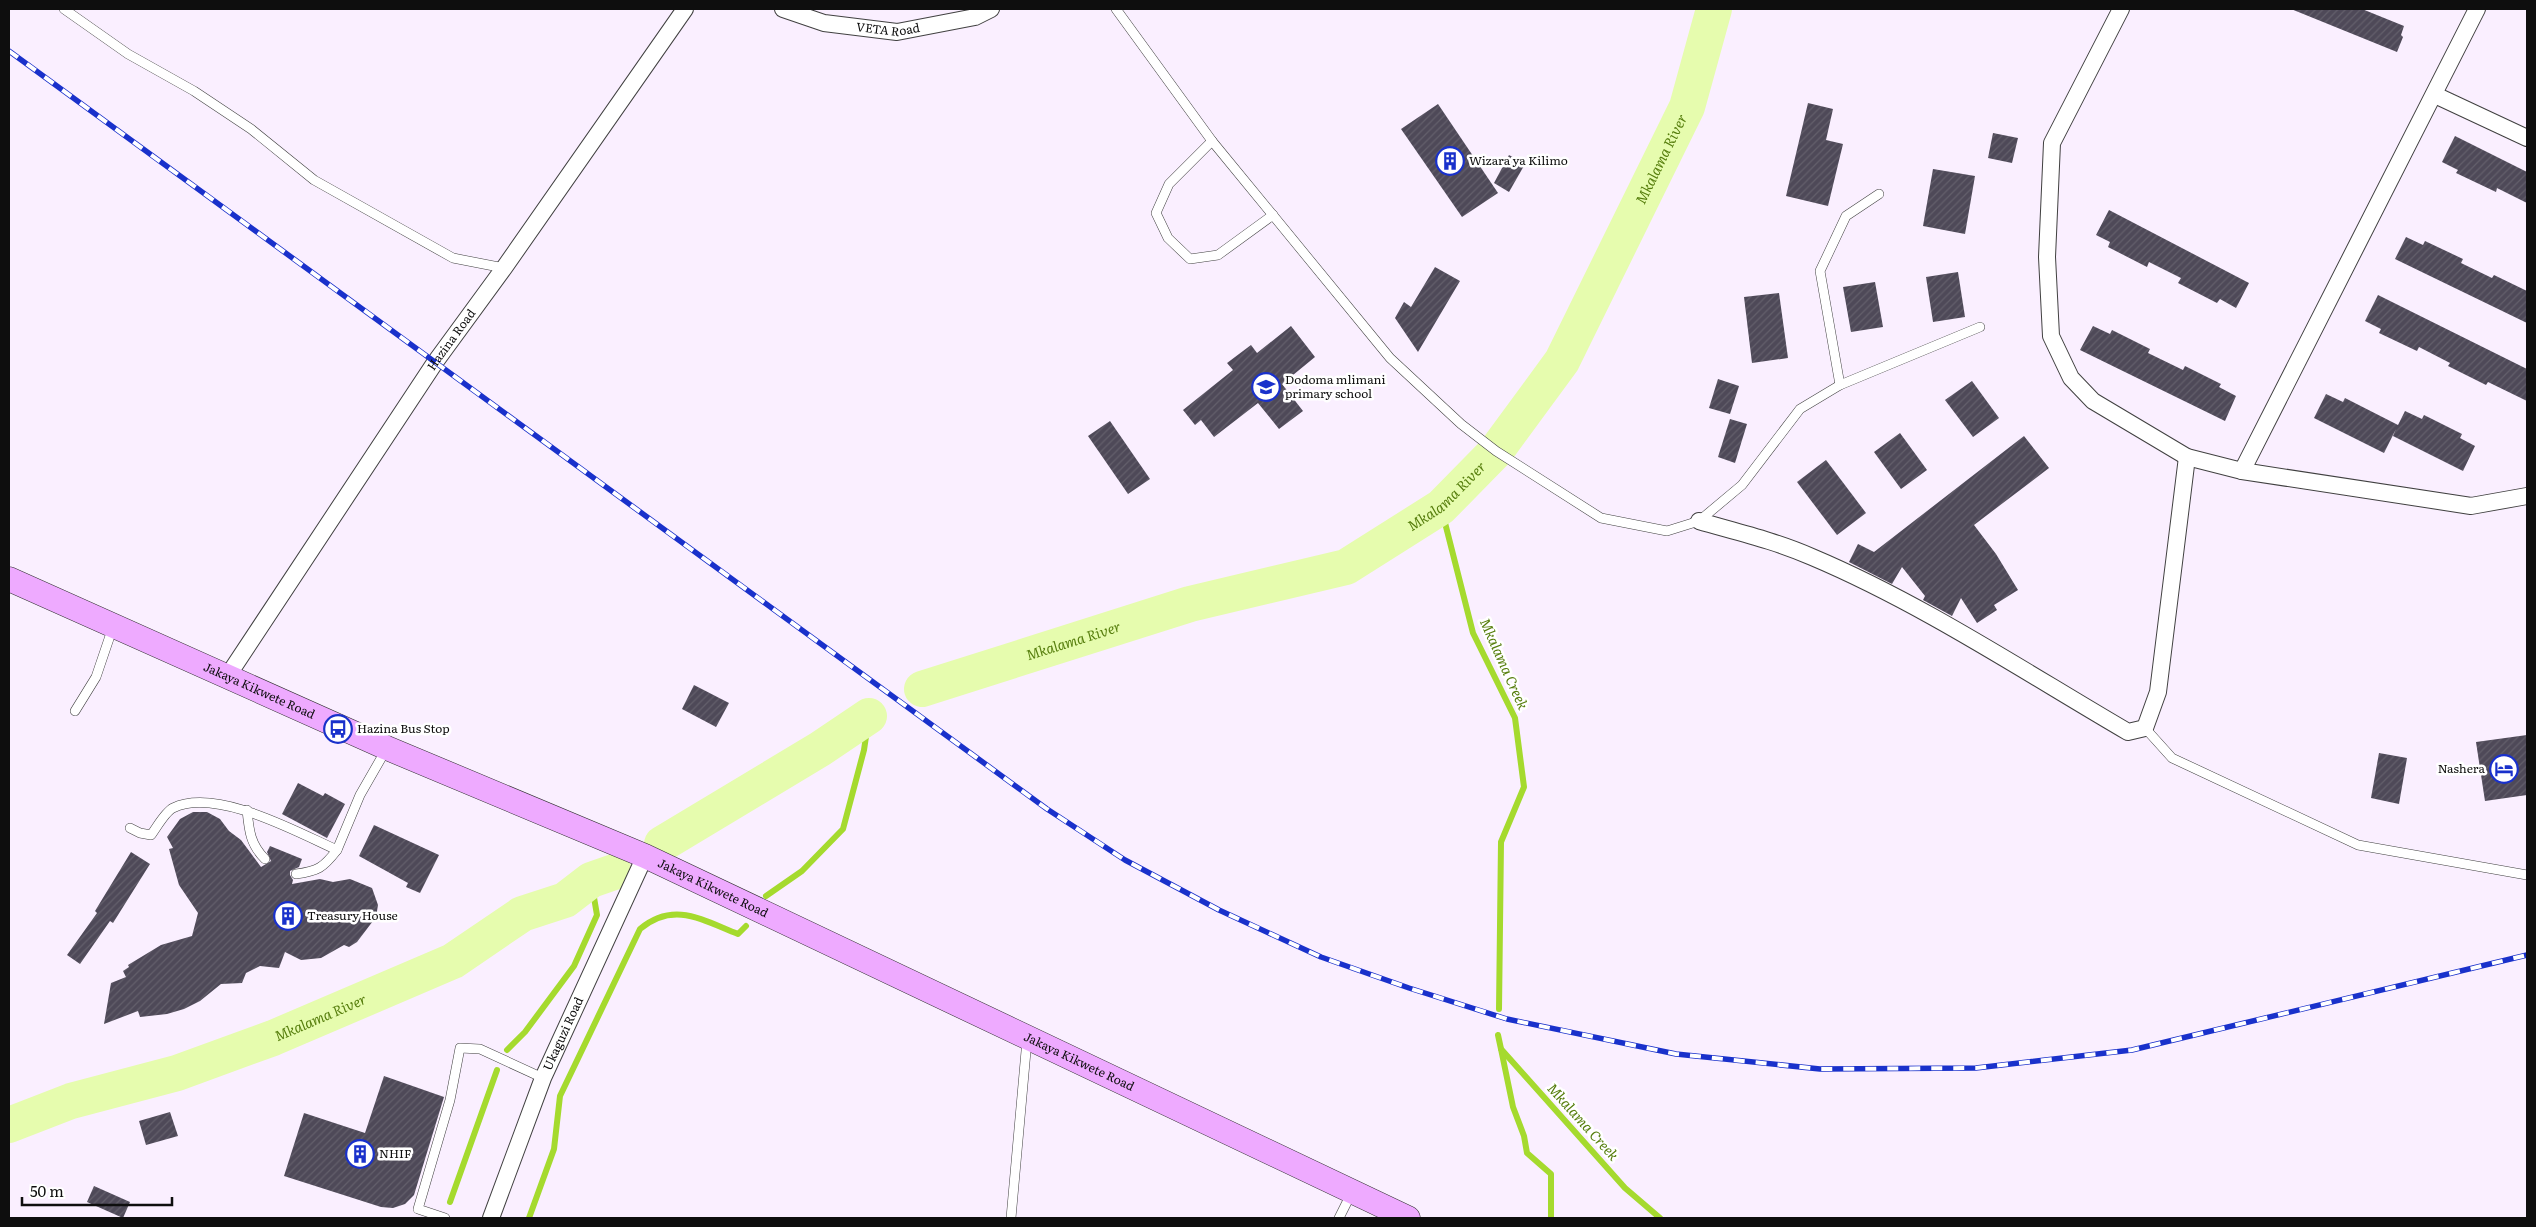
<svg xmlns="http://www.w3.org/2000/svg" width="2536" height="1227" viewBox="0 0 2536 1227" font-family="Literata,serif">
  <defs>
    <pattern id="building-hatch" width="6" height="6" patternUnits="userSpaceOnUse" patternTransform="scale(1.25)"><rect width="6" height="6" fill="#4e4958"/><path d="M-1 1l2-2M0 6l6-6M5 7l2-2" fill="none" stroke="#635f6b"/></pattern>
  </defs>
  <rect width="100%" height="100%" fill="#faefff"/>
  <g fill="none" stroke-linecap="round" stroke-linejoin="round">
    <g stroke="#a5da2e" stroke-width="6">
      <polyline points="1441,507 1473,633 1515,718 1524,787 1501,842 1499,1009"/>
      <polyline points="766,896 802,871 843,829 864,750 869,716"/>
      <polyline points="1498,1035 1501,1049 1625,1188 1660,1218"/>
      <polyline points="1501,1049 1513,1107 1524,1136 1527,1153 1551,1174 1551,1218"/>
      <polyline points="507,1050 525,1032 574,966 597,915 591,880"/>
      <polyline points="450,1202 497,1070"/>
      <path d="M529 1218 554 1149 560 1096 640 929C674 901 702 920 738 934L746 926"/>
    </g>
    <g stroke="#e6fcae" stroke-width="36">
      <path id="s1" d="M922 689 1190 604 1346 567 1441 507 1496 451 1562 361 1687 107 1714 9"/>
      <polyline points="662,844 820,749 869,716"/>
      <path id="s2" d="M9 1125 71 1101 177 1073 273 1038 453 961 522 914 565 900 591 880 614 872"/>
    </g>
  </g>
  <g fill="url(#building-hatch)">
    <polygon points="2291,9 2362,9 2404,26 2401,35 2403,37 2397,52"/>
    <polygon points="1808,103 1833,109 1826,140 1843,144 1828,206 1786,196"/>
    <polygon points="1438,104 1498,193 1462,217 1401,129"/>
    <polygon points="1993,133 2018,138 2012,163 1988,158"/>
    <polygon points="2455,136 2527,172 2527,203 2497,188 2496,192 2456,173 2458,170 2442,162"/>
    <polygon points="1509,155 1525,164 1509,192 1494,183"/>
    <polygon points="1933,169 1975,176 1965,234 1923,226"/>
    <polygon points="2109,210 2249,283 2236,308 2220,299 2217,303 2178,283 2181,278 2149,262 2147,267 2108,247 2110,242 2096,235"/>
    <polygon points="2406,237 2423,245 2425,241 2463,259 2461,263 2492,278 2494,275 2527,291 2527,323 2395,259"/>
    <polygon points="1435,267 1460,281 1418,352 1395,318 1404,302 1411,307"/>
    <polygon points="1958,272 1965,317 1933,322 1926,277"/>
    <polygon points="1875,282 1883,327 1851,332 1843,287"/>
    <polygon points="1779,293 1788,358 1752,363 1744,297"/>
    <polygon points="2378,295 2527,369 2527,401 2488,382 2486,385 2448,366 2450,363 2419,347 2417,351 2379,333 2381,329 2365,321"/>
    <polygon points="1291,326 1315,357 1282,384 1303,411 1279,429 1258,403 1214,437 1201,420 1195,425 1183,410 1233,370 1227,363 1251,345 1257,353"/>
    <polygon points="2093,326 2110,334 2112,330 2150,349 2148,353 2183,370 2185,366 2221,384 2219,387 2236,396 2225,421 2080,350"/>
    <polygon points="1718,379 1739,386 1730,414 1709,408"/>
    <polygon points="1972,381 1999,418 1973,437 1945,400"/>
    <polygon points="2326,394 2343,402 2345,398 2398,425 2405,411 2422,419 2424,415 2462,434 2460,438 2475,446 2463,471 2393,436 2396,429 2384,453 2314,418"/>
    <polygon points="1730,419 1747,424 1735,463 1718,457"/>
    <polygon points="1110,421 1150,479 1128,494 1088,436"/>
    <polygon points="1900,433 1927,470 1901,489 1874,452"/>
    <polygon points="2024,436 2049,468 1974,525 1996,554 2018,590 1994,605 1997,610 1977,623 1961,598 1952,616 1923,600 1925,596 1902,567 1892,584 1849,562 1858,544 1874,552"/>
    <polygon points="1826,460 1866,513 1837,535 1797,482"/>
    <polygon points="694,685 729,703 716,727 682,709"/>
    <polygon points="2527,735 2527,795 2485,801 2476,742"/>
    <polygon points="2379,753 2407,758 2399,804 2371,798"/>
    <polygon points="298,783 323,796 325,793 345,804 327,838 282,814"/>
    <polygon points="193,812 207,812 220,819 229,831 241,840 261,867 271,861 267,852 270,846 302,859 299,867 290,871 290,875 293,880 292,884 320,879 333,882 350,879 372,888 378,905 376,917 357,942 349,947 344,945 321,958 301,960 285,952 279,968 260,966 246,973 242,983 221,984 200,1001 184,1009 167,1014 140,1017 138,1011 104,1024 111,983 126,977 123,971 129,967 128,965 161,945 192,936 198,913 179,885 169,849 173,848 167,837 180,819"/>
    <polygon points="374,825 439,855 420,893 406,887 408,883 359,856"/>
    <polygon points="131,852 150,864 113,923 110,921 80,964 67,955 97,913 95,911"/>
    <polygon points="384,1076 444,1097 414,1195 405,1204 393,1208 381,1207 284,1176 304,1113 365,1133"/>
    <polygon points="170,1112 178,1136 146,1145 139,1121"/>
    <polygon points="94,1186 130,1202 123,1218 87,1202"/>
  </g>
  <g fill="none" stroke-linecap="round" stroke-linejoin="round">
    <defs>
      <g id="service">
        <polyline points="64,9 128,54 194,91 251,129 314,180 453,258 504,268"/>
        <polyline points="1116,9 1212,141 1390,358 1461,424 1496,451 1601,518 1667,531 1699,521 1742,485 1800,409 1840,385 1980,327"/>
        <polyline points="1212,141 1169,184 1156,213 1168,238 1190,259 1218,255 1273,215"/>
        <polyline points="1840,385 1820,271 1846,216 1879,194"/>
        <polyline points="75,711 96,677 113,627"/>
        <polyline points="2145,728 2172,758 2358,845 2527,875"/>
        <path d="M247 810C249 830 250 844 265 859"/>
        <path d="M130 828 140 833 151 835C157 827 165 812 173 808 216 787 297 832 337 850L360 795 387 748"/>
        <path d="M296 874C318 871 323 868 337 850"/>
        <polyline points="445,1218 418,1209 450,1100 460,1048 480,1049 543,1078"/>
        <polyline points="1011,1218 1027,1040"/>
        <polyline points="1339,1218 1352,1192"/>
      </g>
      <g id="minor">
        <path id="s3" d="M783 9 824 23 897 32 975 17 991 9"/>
        <polyline points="2121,9 2052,143 2047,257 2051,336 2071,378 2093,401 2187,457 2242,471 2471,506 2527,496"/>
        <polyline points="2435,95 2527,138"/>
        <polyline points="2242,471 2477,9"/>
        <path d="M1699 521C1737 532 1776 541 1812 557 1921 603 2025 672 2128 732L2145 728 2158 692 2187 457"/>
        <path id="s4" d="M227 677 436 361 504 268 685 9"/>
        <path id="s5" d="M491 1218 543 1078 645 856"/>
      </g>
      <g id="secondary">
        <path id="s6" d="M9 579 387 748 645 856 1408 1218"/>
      </g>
    </defs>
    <use href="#service" stroke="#414141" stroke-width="10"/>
    <use href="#minor" stroke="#414141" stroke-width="18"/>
    <use href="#secondary" stroke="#303030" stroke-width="25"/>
    <use href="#service" stroke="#fff" stroke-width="9"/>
    <use href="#minor" stroke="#fff" stroke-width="16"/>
    <use href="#secondary" stroke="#eaf" stroke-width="24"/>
    <defs>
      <polyline id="rail" points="9,51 1047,809 1125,860 1219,910 1321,957 1409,988 1507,1019 1676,1054 1820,1069 1976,1068 2132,1050 2527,955"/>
    </defs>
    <use href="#rail" stroke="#1931cb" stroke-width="5.5"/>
    <use href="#rail" stroke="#fff" stroke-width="4" stroke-dasharray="11" stroke-linecap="butt"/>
  </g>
  <defs>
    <symbol id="building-ring" viewBox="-11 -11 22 22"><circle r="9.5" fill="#fff" stroke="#1931cb" stroke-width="1.5"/><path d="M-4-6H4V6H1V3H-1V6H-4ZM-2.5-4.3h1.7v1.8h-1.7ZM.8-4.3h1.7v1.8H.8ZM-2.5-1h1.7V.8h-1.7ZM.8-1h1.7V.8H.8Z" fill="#1931cb"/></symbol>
    <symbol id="school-ring" viewBox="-11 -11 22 22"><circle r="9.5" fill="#fff" stroke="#1931cb" stroke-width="1.5"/><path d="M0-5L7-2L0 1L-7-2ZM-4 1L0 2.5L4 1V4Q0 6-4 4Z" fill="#1931cb"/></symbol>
    <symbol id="bus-ring" viewBox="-11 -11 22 22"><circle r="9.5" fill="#fff" stroke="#1931cb" stroke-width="1.5"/><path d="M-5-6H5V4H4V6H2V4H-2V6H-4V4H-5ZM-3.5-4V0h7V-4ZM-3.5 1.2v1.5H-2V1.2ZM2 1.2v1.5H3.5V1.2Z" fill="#1931cb"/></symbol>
    <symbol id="hotel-ring" viewBox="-11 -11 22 22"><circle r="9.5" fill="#fff" stroke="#1931cb" stroke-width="1.5"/><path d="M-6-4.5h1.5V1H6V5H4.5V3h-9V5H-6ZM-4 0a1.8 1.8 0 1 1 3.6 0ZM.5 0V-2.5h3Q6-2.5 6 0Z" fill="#1931cb"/></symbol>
  </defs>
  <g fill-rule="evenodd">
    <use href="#building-ring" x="1434" y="145" width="32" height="32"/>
    <use href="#school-ring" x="1250" y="371" width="32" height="32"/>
    <use href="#bus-ring" x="322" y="713" width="32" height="32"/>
    <use href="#hotel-ring" x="2488" y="753" width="32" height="32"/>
    <use href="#building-ring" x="272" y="900" width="32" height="32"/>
    <use href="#building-ring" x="344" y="1138" width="32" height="32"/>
  </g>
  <g text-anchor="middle" stroke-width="5" stroke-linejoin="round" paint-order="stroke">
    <g font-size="12" fill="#0e0e0e" stroke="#fff">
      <text dy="4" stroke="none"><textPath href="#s3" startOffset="108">VETA Road</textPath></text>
      <text dy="4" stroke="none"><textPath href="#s4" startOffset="405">Hazina Road</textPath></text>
      <text dy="4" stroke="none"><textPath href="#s6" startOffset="274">Jakaya Kikwete Road</textPath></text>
      <text dy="4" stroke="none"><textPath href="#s6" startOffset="769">Jakaya Kikwete Road</textPath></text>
      <text dy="4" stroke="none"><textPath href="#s5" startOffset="198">Ukaguzi Road</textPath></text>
      <text dy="4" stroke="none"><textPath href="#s6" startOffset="1174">Jakaya Kikwete Road</textPath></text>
    </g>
    <g font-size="12" fill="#0e0e0e" stroke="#fff" text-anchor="start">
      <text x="1469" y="165">Wizara ya Kilimo</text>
      <text x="1285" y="384">Dodoma mlimani<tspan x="1285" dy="14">primary school</tspan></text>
      <text x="357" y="733">Hazina Bus Stop</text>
      <text x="2485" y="773" text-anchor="end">Nashera</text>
      <text x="307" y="920">Treasury House</text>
      <text x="379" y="1158">NHIF</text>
    </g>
    <g font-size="14" font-style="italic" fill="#567e0d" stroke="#fff">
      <text dy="5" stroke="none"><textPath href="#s1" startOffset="969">Mkalama River</textPath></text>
      <text dy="5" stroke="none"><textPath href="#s1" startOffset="565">Mkalama River</textPath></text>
      <text dy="5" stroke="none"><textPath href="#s1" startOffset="159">Mkalama River</textPath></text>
      <text transform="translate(1504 664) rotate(66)" y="5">Mkalama Creek</text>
      <text dy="5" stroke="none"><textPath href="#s2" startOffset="330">Mkalama River</textPath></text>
      <text transform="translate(1583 1122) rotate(48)" y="5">Mkalama Creek</text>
    </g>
  </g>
  <rect width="2536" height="1227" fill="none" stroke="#0e0e0e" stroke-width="20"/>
  <path d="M22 1197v8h150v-8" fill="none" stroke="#0e0e0e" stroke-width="2.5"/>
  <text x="30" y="1197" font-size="15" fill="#0e0e0e" stroke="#ffffff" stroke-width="4" paint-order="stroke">50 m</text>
</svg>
